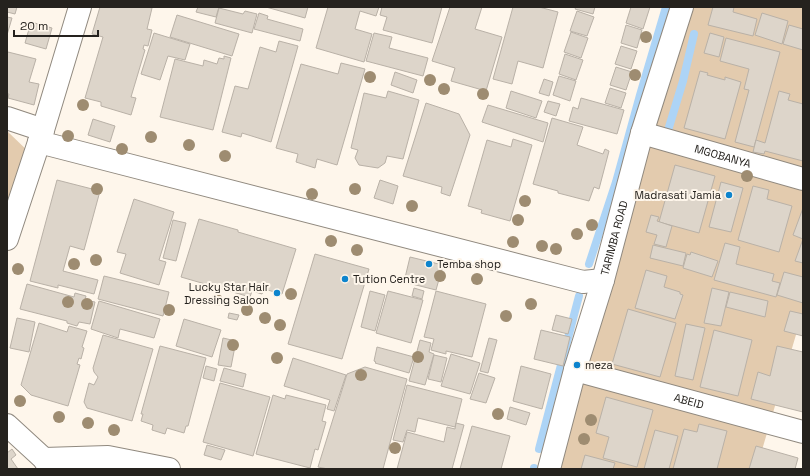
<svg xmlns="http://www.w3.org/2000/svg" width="810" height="476" viewBox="0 0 810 476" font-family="'Space Grotesk',sans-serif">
  <rect width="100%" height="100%" fill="#fef6eb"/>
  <g fill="#e3cbae">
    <polygon points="674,7 803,7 803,311 762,450 751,469 549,469 603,253 624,157 658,70"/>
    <polygon points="7,131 32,155 7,240"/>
  </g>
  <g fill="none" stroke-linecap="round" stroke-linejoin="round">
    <g stroke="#add4f6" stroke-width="8">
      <polyline points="666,137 683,81 694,34"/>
      <polyline points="589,264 616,182 640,95 666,7"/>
      <polyline points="539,449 579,296"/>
      <polyline points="534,469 534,468"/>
    </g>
  </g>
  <g fill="#ddd5ca" stroke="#b9b1a7">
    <polygon points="7,7 17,7 15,14 7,12"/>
    <polygon points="100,7 148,7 152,8 147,29 152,30 148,46 144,45 143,49 145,50 131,97 136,98 131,115 101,106 101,102 85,98 103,37 92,34"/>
    <polygon points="198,7 219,7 216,17 196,12"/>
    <polygon points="266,7 308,7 305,18"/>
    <polygon points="328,7 379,7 376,16 360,11 355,29 372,34 364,62 316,48"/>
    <polygon points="382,7 442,7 432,43 383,30 387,17 380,15"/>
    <polygon points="450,7 482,7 475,29 502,37 486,91 451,81 455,68 432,61"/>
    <polygon points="513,7 539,7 558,12 543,68 518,61 512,84 493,79"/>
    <polygon points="576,7 595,7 593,14 575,9"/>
    <polygon points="631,7 650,7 643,29 626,23"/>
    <polygon points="713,7 734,7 733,12 757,19 753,36 708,25"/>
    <polygon points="219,8 243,14 245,11 257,14 252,33 215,23"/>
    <polygon points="577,11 594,17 587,36 570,31"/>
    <polygon points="259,13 268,16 267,19 303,29 300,41 254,29"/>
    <polygon points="762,13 788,21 782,44 755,35"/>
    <polygon points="177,15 239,34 232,56 170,37"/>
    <polygon points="7,17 12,18 7,35"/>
    <polygon points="31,22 52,28 46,49 25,43"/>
    <polygon points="626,25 642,30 637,48 621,43"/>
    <polygon points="789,25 803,29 803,50 783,44"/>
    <polygon points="571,32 588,38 581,58 564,52"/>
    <polygon points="154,33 190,44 185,60 168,56 160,80 141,74"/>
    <polygon points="374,33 392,37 389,48 428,58 423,76 366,61"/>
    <polygon points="710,33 724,37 719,57 704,53"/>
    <polygon points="726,38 780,52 754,147 735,142 749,90 744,89 749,69 720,61"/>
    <polygon points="279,41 298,46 271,142 242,133 241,137 222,132 235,86 248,89 260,47 276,52"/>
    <polygon points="621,46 637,51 631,69 615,64"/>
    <polygon points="8,52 36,59 29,82 39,84 34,105 8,98 9,94 7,94 7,55"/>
    <polygon points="565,54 583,60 576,80 559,74"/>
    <polygon points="224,56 231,58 213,130 160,117 175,59 203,66 204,60 217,64 219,58 224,59"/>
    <polygon points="341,63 365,69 337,165 317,159 315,168 296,162 298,154 276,148 301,64 338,74"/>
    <polygon points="616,67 632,72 626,90 610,85"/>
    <polygon points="700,71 708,73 707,75 725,80 725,77 741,82 725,139 684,128"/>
    <polygon points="395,72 417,80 413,93 391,85"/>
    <polygon points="559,76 576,81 570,101 553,95"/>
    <polygon points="544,79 553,82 549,96 539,93"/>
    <polygon points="610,88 626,93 621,108 605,103"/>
    <polygon points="388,91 419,100 403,159 387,156 385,163 378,168 359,165 355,158 358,150 351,148 364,93 386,98"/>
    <polygon points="511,91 542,101 536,118 506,108"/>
    <polygon points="779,91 790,94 788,100 803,104 803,161 765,151 764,154 753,152 756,140 765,143"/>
    <polygon points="581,98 624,110 617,134 569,121 573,107 578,109"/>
    <polygon points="548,101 560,104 556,116 544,112"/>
    <polygon points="426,103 459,114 470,135 450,196 441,193 442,187 403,176"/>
    <polygon points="488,105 548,123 543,142 482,122"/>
    <polygon points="552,118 583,127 577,145 603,154 605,149 609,151 599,189 594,187 589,201 558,193 558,191 533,184"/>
    <polygon points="93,119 115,126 110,142 88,135"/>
    <polygon points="513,139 532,145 510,221 481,213 482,210 468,206 487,140 511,147"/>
    <polygon points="675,165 715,176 699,233 659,222"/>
    <polygon points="57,180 100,191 84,250 70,246 63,271 98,280 94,294 58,285 58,288 30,281"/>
    <polygon points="380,180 398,186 393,204 374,198"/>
    <polygon points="721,182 743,188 731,232 709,227"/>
    <polygon points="753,186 769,190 767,199 792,206 779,252 738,240"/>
    <polygon points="134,199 174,212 159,260 166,262 159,285 120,273 126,254 117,252"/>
    <polygon points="803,208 803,239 793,235"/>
    <polygon points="651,215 659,217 657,221 672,226 666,247 654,244 657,235 646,232"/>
    <polygon points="199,219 238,230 238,232 296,249 282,294 264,289 262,294 252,291 250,297 181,277"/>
    <polygon points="173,220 186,223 176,261 163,258"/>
    <polygon points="803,239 803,263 795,261"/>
    <polygon points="725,243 740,247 736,264 774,274 772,281 780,283 776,297 714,280"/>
    <polygon points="653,245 686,253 683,266 650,258"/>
    <polygon points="691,252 718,261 712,277 683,268 687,254 690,255"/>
    <polygon points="315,254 369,269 342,359 288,344"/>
    <polygon points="410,257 443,265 436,290 404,282"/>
    <polygon points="646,270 667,276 664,287 680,292 680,294 683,295 675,319 635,308"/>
    <polygon points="784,272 803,277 803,303 777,295"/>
    <polygon points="104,276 169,292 163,316 98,299"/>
    <polygon points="27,284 74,297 75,293 86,296 85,300 95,302 90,324 79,322 77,326 67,323 67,321 20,309"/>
    <polygon points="414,288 424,291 422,299 412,296"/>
    <polygon points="712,288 729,292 721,326 704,323"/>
    <polygon points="370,291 385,295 375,331 361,327"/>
    <polygon points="388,291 423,300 411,343 376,333"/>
    <polygon points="436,291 486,304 472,357 446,351 446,354 431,350 434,339 424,337"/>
    <polygon points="730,292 768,301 765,317 726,307"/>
    <polygon points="99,301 160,319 154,338 120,329 118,338 91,329"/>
    <polygon points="628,309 676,323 660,377 612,364"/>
    <polygon points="790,311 803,314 803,336 784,331"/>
    <polygon points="229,313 239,315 237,320 228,318"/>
    <polygon points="556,315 572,319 568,334 552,330"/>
    <polygon points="17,318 35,322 29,352 10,348"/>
    <polygon points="184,319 221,330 212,357 176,346"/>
    <polygon points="39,323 67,332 69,326 87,331 82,347 84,348 81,359 79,358 77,364 80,365 68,406 31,395 21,385"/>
    <polygon points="686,324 705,328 693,380 675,376"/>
    <polygon points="541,330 570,337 563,366 534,359"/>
    <polygon points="714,330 752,340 738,396 700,387"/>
    <polygon points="103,335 153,349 132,421 87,408 84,402 89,383 94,385 98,377 94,372 93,368"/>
    <polygon points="223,338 236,341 231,367 218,365"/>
    <polygon points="489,338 497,340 488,373 480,371"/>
    <polygon points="420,340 431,343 429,352 434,354 425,385 409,381"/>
    <polygon points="160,346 206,358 188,426 186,426 184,433 167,428 165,434 152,430 153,425 141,421 143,414 141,414"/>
    <polygon points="777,346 803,352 803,412 751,399 758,372 770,376"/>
    <polygon points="377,347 414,357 409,373 375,363 376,362 374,361"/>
    <polygon points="451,354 480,363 470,394 441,386"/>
    <polygon points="434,355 447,358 441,382 428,379"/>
    <polygon points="293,358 346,375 334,411 327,409 330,400 284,386"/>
    <polygon points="206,366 217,369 214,381 203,378"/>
    <polygon points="521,366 551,374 542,409 513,401"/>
    <polygon points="365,367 407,379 383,469 328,469 318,467 347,374"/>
    <polygon points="224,368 246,374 243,387 220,381"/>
    <polygon points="479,373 495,378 486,403 470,399"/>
    <polygon points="220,383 270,397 253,456 203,442"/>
    <polygon points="407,385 462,399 455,427 418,418 415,432 407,430 403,442 393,440"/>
    <polygon points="273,395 285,399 286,395 326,405 322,421 326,422 318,450 315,449 310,468 256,454"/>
    <polygon points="606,397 653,410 637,467 603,458 609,437 596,433"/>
    <polygon points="510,407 530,413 526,425 507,419"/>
    <polygon points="456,423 464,425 452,469 397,469 407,432 444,442 447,427 455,429"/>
    <polygon points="699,424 727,431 717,469 673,469 684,429 697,432"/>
    <polygon points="472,426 510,436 501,469 460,469"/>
    <polygon points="655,430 678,436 669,469 644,469"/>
    <polygon points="207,445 225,450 221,460 204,455"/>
    <polygon points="756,446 798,458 795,469 749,469"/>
    <polygon points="12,449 16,455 11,459 18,469 7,469 7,461 8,461 7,460 7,453"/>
    <polygon points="585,455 615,463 613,469 581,469"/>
  </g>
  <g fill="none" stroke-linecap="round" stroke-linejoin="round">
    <defs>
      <g id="street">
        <polyline points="7,118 43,130"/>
        <path id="s1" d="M642 133 803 179"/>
        <polyline points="39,142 583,282 603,280"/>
        <polyline points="7,239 43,130 80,7"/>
        <path id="s2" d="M575 370 803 432"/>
        <polyline points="7,425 44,459 50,469"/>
        <polyline points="44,459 108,457 169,469"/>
        <path id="s3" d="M549 469 575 370 603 280 642 133 682 7"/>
      </g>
    </defs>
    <use href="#street" stroke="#90897f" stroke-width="24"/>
    <use href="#street" stroke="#fff" stroke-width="22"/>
  </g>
  <g fill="#9e8c71">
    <circle cx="646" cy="37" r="6"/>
    <circle cx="635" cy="75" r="6"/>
    <circle cx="370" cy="77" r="6"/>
    <circle cx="430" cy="80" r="6"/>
    <circle cx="444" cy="89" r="6"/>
    <circle cx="483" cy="94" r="6"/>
    <circle cx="83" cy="105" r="6"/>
    <circle cx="68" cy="136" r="6"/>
    <circle cx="151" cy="137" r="6"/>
    <circle cx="189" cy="145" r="6"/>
    <circle cx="122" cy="149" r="6"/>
    <circle cx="225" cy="156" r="6"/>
    <circle cx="747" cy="176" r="6"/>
    <circle cx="97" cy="189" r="6"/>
    <circle cx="355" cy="189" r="6"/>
    <circle cx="312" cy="194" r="6"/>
    <circle cx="525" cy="201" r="6"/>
    <circle cx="412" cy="206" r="6"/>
    <circle cx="518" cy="220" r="6"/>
    <circle cx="592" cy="225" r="6"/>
    <circle cx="577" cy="234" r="6"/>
    <circle cx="331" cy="241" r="6"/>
    <circle cx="513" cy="242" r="6"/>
    <circle cx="542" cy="246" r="6"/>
    <circle cx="556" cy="249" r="6"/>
    <circle cx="357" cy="250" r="6"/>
    <circle cx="96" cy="260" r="6"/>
    <circle cx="74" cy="264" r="6"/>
    <circle cx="18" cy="269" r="6"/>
    <circle cx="440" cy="276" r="6"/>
    <circle cx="477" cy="279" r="6"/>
    <circle cx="291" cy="294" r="6"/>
    <circle cx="217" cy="300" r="6"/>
    <circle cx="68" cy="302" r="6"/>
    <circle cx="87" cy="304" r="6"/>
    <circle cx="531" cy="304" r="6"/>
    <circle cx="169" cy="310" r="6"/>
    <circle cx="247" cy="310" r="6"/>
    <circle cx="506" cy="316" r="6"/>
    <circle cx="265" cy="318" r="6"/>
    <circle cx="280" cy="325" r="6"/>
    <circle cx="233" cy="345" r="6"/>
    <circle cx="418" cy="357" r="6"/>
    <circle cx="277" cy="358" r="6"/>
    <circle cx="361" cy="375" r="6"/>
    <circle cx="20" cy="401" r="6"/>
    <circle cx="498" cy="414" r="6"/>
    <circle cx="59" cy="417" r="6"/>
    <circle cx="591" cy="420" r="6"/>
    <circle cx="88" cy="423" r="6"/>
    <circle cx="114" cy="430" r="6"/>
    <circle cx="584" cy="439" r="6"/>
    <circle cx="395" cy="448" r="6"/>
  </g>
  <g fill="#0d84cd" stroke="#fef6eb" stroke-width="1.5">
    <circle cx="729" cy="195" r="4"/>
    <circle cx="429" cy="264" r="4"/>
    <circle cx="345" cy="279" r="4"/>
    <circle cx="277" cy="293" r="4"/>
    <circle cx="577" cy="365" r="4"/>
  </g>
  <g text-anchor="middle" stroke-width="4" stroke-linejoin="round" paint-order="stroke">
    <g font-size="11" fill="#25221e" stroke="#fef6eb">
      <text dy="4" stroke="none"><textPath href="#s1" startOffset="84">MGOBANYA</textPath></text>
      <text dy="4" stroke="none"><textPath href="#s3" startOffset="240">TARIMBA ROAD</textPath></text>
      <text dy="4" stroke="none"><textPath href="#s2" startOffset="118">ABEID</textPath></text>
    </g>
    <g font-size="11" fill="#25221e" stroke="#fef6eb" text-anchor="start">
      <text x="721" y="199" text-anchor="end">Madrasati Jamia</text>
      <text x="437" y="268">Temba shop</text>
      <text x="353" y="283">Tution Centre</text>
      <text x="269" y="291" text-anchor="end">Lucky Star Hair<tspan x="269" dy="13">Dressing Saloon</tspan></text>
      <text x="585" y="369">meza</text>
    </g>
  </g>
  <rect width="810" height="476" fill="none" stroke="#25221e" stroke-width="16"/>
  <path d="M14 30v6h84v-6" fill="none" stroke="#25221e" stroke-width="2"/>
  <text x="20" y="30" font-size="12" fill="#25221e" stroke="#fef6eb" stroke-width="3" paint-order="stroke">20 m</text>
</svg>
